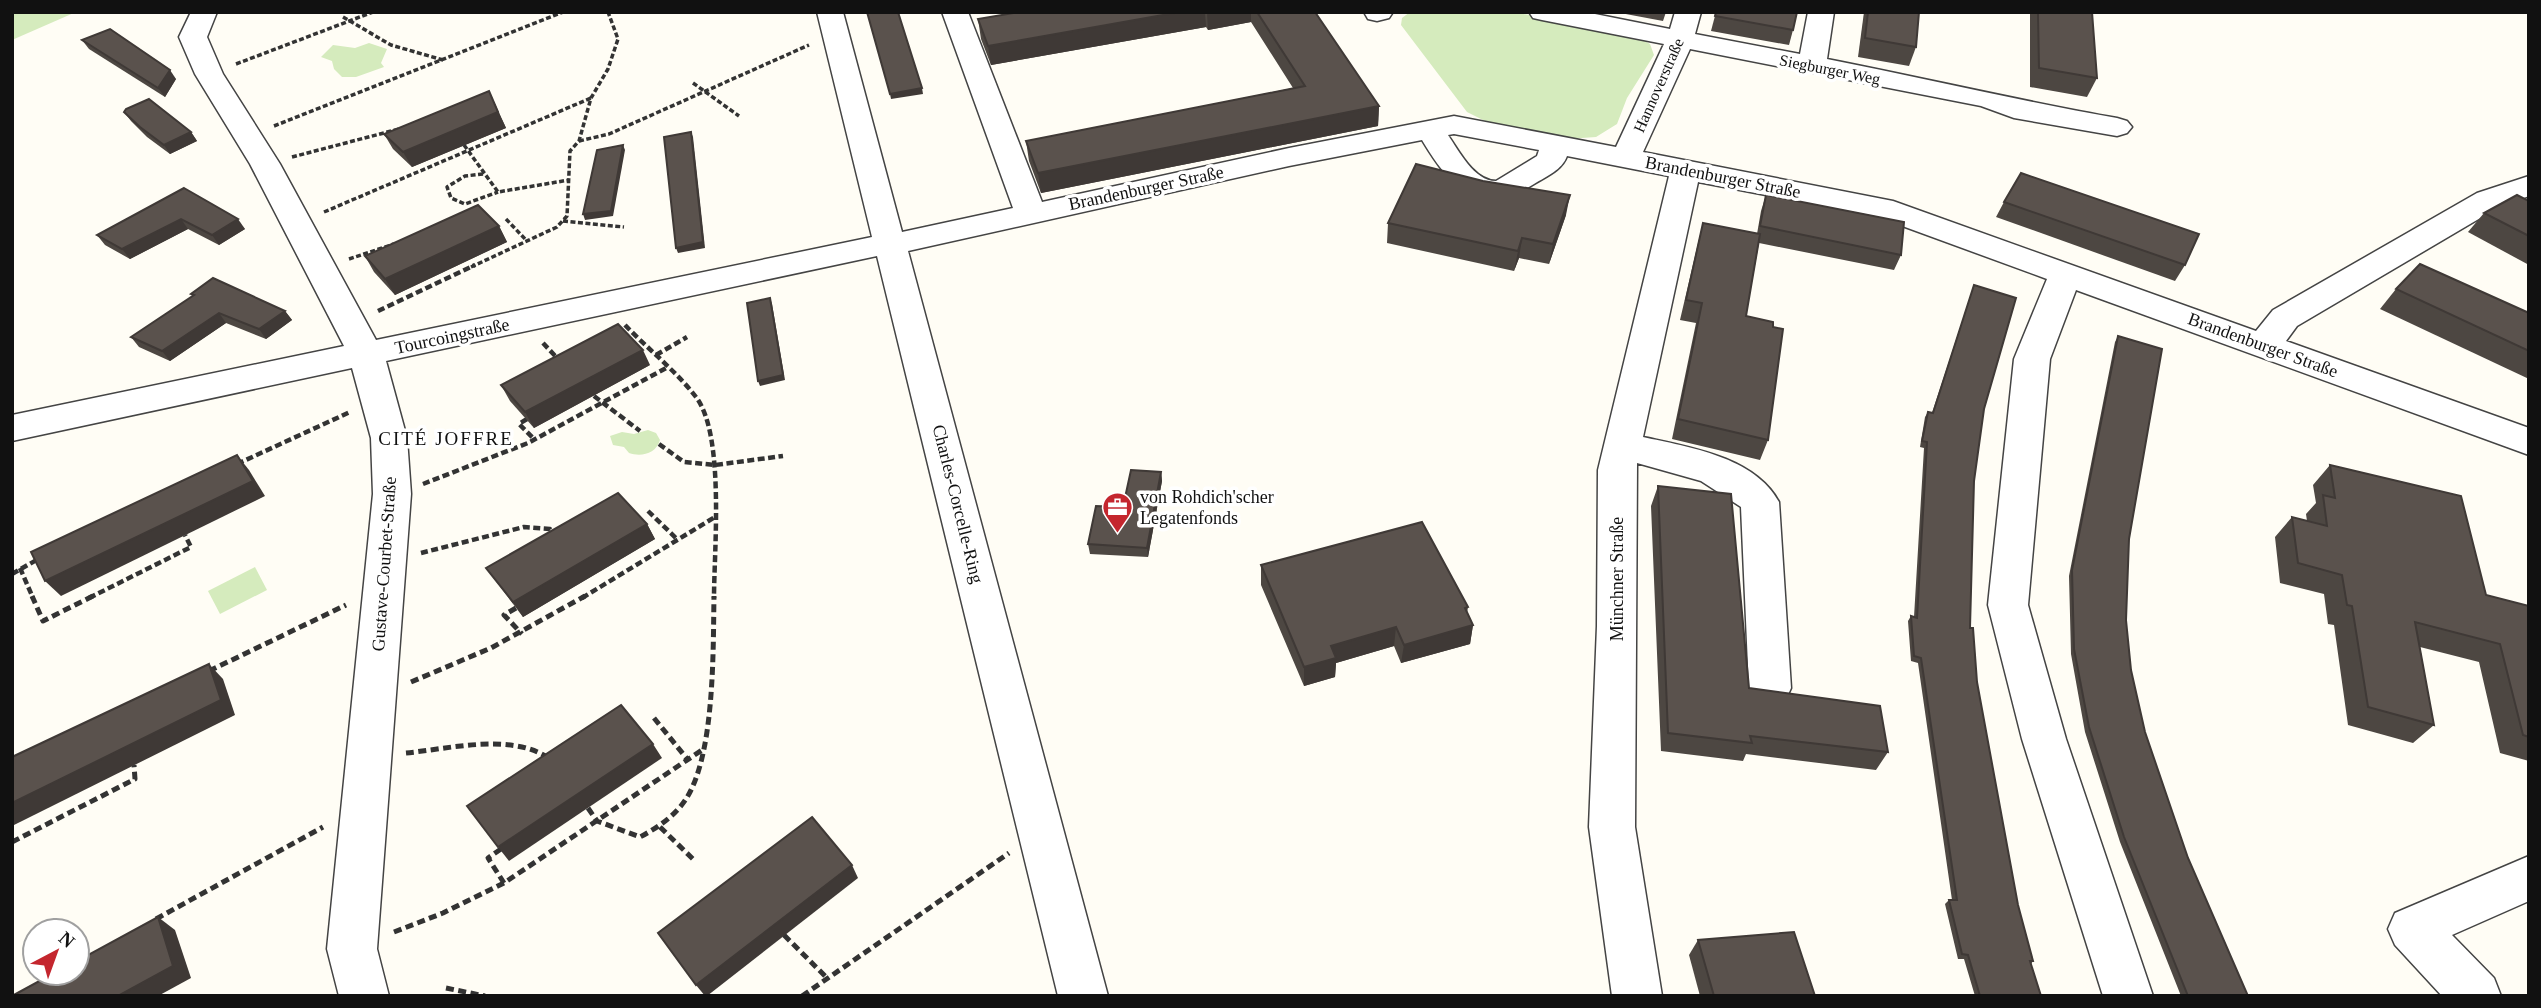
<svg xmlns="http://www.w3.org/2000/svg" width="2541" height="1008" viewBox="0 0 2541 1008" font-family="Georgia,serif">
  <rect width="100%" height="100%" fill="#fffdf5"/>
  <g fill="#d5ebbd">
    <polygon points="12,12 76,12 12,40"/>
    <polygon points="1410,12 1513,12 1633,34 1650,44 1654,55 1627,98 1617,124 1596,137 1567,139 1489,123 1467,112 1401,25 1402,18"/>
    <polygon points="369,43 387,49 381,63 384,67 356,77 342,77 334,69 332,61 321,57 333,45 355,48"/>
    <path d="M648 430 656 433 660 440C656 454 641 457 629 453L624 447 613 445 610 436 622 432 634 434Z"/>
    <polygon points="255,567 267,590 220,614 208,591"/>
  </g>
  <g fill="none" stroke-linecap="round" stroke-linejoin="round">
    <defs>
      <g id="minor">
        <path d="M191 12H217L207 37 223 74 280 164 376 340 872 237 817 12H843L902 232 1013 208 942 12H968L1042 202 1289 148 1454 116 1616 147 1664 44 1542 20 1533 18 1529 12H1585L1670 29 1675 12H1701L1695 34 1800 54 1808 12H1834L1827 59C1924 78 2020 101 2117 118L2127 121 2132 127 2127 133 2117 136 2014 118 1981 106 1690 49 1643 152 1893 201 2256 331 2273 310 2477 193 2529 176V196L2499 207 2297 326 2286 341 2529 428V455L2076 290 2050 359 2028 605 2066 739 2153 996H2103L2022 739 1988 605 2014 359 2047 279 1875 216 1698 182 1643 437C1689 447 1755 457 1779 502L1791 688 1785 701 1770 706 1755 701 1749 688 1741 507 1701 481 1637 463 1635 827 1662 996H1612L1589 827 1597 626 1598 470 1669 176 1567 156C1562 170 1547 176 1534 184 1478 219 1451 188 1422 140L1289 166 908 251 1108 996H1058L877 256 386 361 407 438 411 494 377 949 389 996H339L327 949 373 494 371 438 352 368 12 441V415L344 346 250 164 195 74 179 37ZM1454 134 1539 150 1537 156 1496 181C1474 181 1459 151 1448 135Z"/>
        <polygon points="1364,12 1393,12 1389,18 1377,21 1368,19"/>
        <polygon points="2529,856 2529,901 2452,935 2494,978 2501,996 2442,996 2395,945 2388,929 2395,913"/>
      </g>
    </defs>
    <use href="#minor" stroke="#444" stroke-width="3"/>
    <g stroke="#333" stroke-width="3.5" stroke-dasharray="5 2.5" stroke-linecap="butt">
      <polyline points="229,12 239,12"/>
      <polyline points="343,17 391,45 443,60"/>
      <polyline points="236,64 373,12"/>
      <polyline points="693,83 739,116"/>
      <polyline points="274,126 563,12"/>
      <polyline points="579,141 609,134 809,45"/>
      <polyline points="464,145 498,192 569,180"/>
      <polyline points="292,157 399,129"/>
      <polyline points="483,174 465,176 447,187 451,198 465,204 498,192"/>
      <polyline points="324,212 591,98"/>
      <polyline points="506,219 527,241"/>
      <polyline points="563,221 624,227"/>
      <polyline points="349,259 394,244"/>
      <polyline points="471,267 557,227 567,216 570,151 579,141 591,98 608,69 618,39 608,12"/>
    </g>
    <g stroke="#333" stroke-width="4.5" stroke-dasharray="7 3.5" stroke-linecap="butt">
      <polyline points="378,311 475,265"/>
      <path d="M625 325C648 349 676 371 696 397 725 435 714 550 714 598"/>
      <polyline points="543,343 558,359"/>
      <polyline points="656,355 687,337"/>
      <polyline points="594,396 640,431"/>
      <polyline points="527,419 519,424 534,439"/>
      <polyline points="659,444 684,462 715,465 783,456"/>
      <polyline points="237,464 350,412"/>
      <polyline points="423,484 528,443 668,367"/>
      <polyline points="648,511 678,540"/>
      <polyline points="421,553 524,527 550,529 553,533"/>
      <polyline points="20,568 33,598"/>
      <polyline points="12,574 40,558"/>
      <polyline points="89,598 191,547 185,535"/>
      <polyline points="582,598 715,517"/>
    </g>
    <g stroke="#333" stroke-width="5" stroke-dasharray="8 4.5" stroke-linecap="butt">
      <polyline points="32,596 43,621 93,596"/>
      <polyline points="516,608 504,615 522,634"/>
      <polyline points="209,671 346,605"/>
      <polyline points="411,682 491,648 585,596"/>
      <polyline points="654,718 688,760"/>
      <path d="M406 753C448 749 509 733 547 757"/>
      <path d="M588 808 597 821 640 837C657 828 675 816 686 799 715 754 713 650 714 596"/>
      <polyline points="660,827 693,859"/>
      <polyline points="12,842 135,779 134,765"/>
      <polyline points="501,849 488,858 504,883"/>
      <polyline points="156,919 323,827"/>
      <polyline points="394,932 443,913 504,883 702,750"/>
      <polyline points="784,935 827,978"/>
      <polyline points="446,988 485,996"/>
      <polyline points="802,996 1009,853"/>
    </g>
    <use href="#minor" fill="#fff" fill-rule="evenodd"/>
  </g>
  <g fill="#4d4742">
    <polygon points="1019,12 1315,12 1379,106 1378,126 1041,193 1029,161 1026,141 1293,88 1251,22 1208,30 1206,27 991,65 981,39 978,19"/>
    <polygon points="1615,12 1666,12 1663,21"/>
    <polygon points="1716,12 1793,30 1789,45 1711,31"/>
    <polygon points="1864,12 1919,12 1916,47 1909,66 1858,57"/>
    <polygon points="2030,12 2092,12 2097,78 2087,97 2030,87"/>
    <polygon points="82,40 176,79 165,97 89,49"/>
    <polygon points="489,91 506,128 412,167 393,149 384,134"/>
    <polygon points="124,112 191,132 197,141 170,154 147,137 131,121"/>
    <polygon points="184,188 245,229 219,245 188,229 130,259 105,245 97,235"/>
    <polygon points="1766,195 1901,255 1894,270 1759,243 1746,316 1768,440 1760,460 1672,439 1696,323 1680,320 1698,243 1703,223 1757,234 1761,211"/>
    <polygon points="2529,201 2529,265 2468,232 2484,213"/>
    <polygon points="2004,202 2185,265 2175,281 1996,217"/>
    <polygon points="1566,215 1549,264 1519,258 1514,271 1387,243 1388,223"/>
    <polygon points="499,226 507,242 395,295 374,272 365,256"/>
    <polygon points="1974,285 1984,409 1974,481 1970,628 1977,682 2018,905 2033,961 2031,964 2041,996 1975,996 1964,959 1958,959 1945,904 1949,900 1952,900 1918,663 1911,661 1908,621 1911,616 1914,617 1924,448 1920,447 1925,417 1928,412 1932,413"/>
    <polygon points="2396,289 2529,313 2529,379 2380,309"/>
    <polygon points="191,294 285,311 292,320 266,339 226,323 170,361 139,347 131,337 193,296"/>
    <polygon points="2118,336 2129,539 2126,620 2131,670 2145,732 2188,858 2248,996 2181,996 2120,842 2085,732 2071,654 2069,576 2115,342"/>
    <polygon points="650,365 534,428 510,401 501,385"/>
    <polygon points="2330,465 2486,595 2529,606 2529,761 2500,753 2479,662 2420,647 2434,725 2413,743 2348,725 2334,625 2328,624 2324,594 2280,583 2275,537 2292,517 2307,521 2306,514 2316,503 2313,485"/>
    <polygon points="1161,472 1162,481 1148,557 1090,554 1088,544 1123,507"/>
    <polygon points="1658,486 1749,688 1888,752 1876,770 1746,754 1743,761 1661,751 1651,506"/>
    <polygon points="647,524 655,539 523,617 486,568"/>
    <polygon points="1261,565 1468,607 1467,613 1473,625 1470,644 1401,663 1394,646 1336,663 1335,677 1304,686 1261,585"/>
    <polygon points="1698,940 1815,996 1700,996 1689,955"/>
  </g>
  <g fill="#3f3936">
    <polygon points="1180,12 1205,12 1206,27 991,65 988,46"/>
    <polygon points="1207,12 1251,12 1251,22 1208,30"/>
    <polygon points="170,70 176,79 165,97 158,88"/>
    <polygon points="922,88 923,94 891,99 890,94"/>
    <polygon points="489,91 506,128 412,167 403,152"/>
    <polygon points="1379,106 1378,126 1041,193 1038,173"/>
    <polygon points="191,132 197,141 170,154 164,145"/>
    <polygon points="691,132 693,137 705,248 678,253 676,248"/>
    <polygon points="623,145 625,150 613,216 585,220 583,214"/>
    <polygon points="1570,195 1566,215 1549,264 1553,244"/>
    <polygon points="181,219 188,229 130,259 122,249"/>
    <polygon points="238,219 245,229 219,245 212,235"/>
    <polygon points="499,226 507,242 395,295 385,279"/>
    <polygon points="1522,238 1519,258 1514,271 1518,251"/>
    <polygon points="770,298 772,304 785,380 760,386 758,381"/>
    <polygon points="285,311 292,320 266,339 259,329"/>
    <polygon points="219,313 226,323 170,361 162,351"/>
    <polygon points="643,350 650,365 534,428 525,412"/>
    <polygon points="237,455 249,470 265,496 61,596 45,581"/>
    <polygon points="1161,472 1162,481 1148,557 1147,548"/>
    <polygon points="647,524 655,539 523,617 513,602"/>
    <polygon points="1473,625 1470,644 1401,663 1404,645"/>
    <polygon points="1396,627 1394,646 1336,663 1335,677 1304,686 1304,667 1331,646"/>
    <polygon points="209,664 223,679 235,715 12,826 12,803"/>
    <polygon points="653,744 662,758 509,861 498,847"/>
    <polygon points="852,865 858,878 707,996 705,996 696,985"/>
    <polygon points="158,917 175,930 191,978 158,996 118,996"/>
  </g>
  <g fill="#5a524d" stroke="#3f3936" stroke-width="2">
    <polygon points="867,12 898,12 922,88 890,94"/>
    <polygon points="1019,12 1180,12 988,46 978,19"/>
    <polygon points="1257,12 1315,12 1379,106 1038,173 1026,141 1305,86"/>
    <polygon points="1716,12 1797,12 1793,30 1715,16"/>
    <polygon points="1868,12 1919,12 1916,47 1865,38"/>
    <polygon points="2038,12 2092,12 2097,78 2039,68"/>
    <polygon points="110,29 170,70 158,88 82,40"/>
    <polygon points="489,91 498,112 403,152 384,134"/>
    <polygon points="149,99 191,132 164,145 140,127 124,112 126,109"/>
    <polygon points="691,132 703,242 676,248 664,137"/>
    <polygon points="623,145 611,211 583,214 597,150"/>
    <polygon points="1416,164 1483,181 1570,195 1553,244 1522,238 1518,251 1388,223"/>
    <polygon points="2021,173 2199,234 2185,265 2004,202"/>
    <polygon points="184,188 238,219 212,235 181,219 122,249 97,235"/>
    <polygon points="1766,195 1904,222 1901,255 1760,226"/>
    <polygon points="2517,195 2529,201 2529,236 2484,213"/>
    <polygon points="478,205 499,226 385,279 365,256"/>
    <polygon points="1703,223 1760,234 1746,316 1773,322 1773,327 1783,329 1768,440 1678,419 1702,303 1686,300"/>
    <polygon points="2420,264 2529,313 2529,351 2396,289"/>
    <polygon points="213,278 285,311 259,329 219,313 162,351 131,337 194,295 191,294"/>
    <polygon points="1974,285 2016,298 1984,409 1974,481 1970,628 1973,628 1977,682 2018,905 2033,961 2030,961 2041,996 1980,996 1968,955 1962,954 1949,900 1957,900 1921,658 1914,656 1911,616 1917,618 1927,442 1922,441 1928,412 1933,413"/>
    <polygon points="770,298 783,375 758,381 747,303"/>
    <polygon points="618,324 643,350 525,412 501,385"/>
    <polygon points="2118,336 2162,349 2129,539 2126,620 2131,670 2145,732 2188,858 2248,996 2188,996 2124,837 2089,727 2074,649 2072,570"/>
    <polygon points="237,455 253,481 45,581 31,552"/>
    <polygon points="2330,465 2461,496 2486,595 2529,606 2529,737 2523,735 2500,644 2415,622 2434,725 2368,707 2352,606 2347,605 2342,575 2298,563 2292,517 2327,526 2323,495 2335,498"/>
    <polygon points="1131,470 1161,472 1147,548 1088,544 1096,506 1123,507"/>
    <polygon points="1658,486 1731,494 1749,688 1880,706 1888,752 1750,736 1752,743 1668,733"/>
    <polygon points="618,493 647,524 513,602 486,568"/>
    <polygon points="1422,522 1468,607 1465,608 1473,625 1404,645 1396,627 1331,646 1336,658 1304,667 1261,565"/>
    <polygon points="209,664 221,700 12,803 12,757"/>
    <polygon points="621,705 653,744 498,847 467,806"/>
    <polygon points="812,817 852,865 696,985 658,933"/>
    <polygon points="158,917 173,966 118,996 12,996 54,973 77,973 77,961"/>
    <polygon points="1794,932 1815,996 1714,996 1698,940"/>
  </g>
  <defs>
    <symbol id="office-pin" viewBox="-11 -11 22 30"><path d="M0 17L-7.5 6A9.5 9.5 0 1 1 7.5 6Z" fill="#c4262e" stroke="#fff"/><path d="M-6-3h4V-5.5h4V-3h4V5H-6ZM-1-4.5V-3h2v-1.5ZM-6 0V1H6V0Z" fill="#fff"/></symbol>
  </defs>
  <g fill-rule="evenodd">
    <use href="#office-pin" x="1100" y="490" width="35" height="47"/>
  </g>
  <g text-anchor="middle" stroke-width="7" stroke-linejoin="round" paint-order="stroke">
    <g font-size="16" fill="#111" stroke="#fff">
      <text transform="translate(1830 69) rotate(11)" y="6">Siegburger Weg</text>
      <text transform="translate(1658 85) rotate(-66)" y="6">Hannoverstraße</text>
    </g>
    <g font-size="18" fill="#111" stroke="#fff">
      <text transform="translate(1723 177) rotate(11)" y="6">Brandenburger Straße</text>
      <text transform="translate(1146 188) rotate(-12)" y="6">Brandenburger Straße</text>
      <text transform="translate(452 336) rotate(-12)" y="6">Tourcoingstraße</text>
      <text transform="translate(2263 345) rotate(20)" y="6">Brandenburger Straße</text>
      <text transform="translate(958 504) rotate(76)" y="6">Charles-Corcelle-Ring</text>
      <text transform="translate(384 564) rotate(-86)" y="6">Gustave-Courbet-Straße</text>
      <text transform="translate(1617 579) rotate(-90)" y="6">Münchner Straße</text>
    </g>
    <g font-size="18" fill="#111" stroke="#fff" text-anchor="start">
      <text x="1140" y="503">von Rohdich'scher<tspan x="1140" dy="21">Legatenfonds</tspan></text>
    </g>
    <g font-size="19" letter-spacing="2" fill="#111" stroke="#fff">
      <text x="446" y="445">CITÉ JOFFRE</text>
    </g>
  </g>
  <rect width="2541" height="1008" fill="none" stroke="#111111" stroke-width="28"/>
  <g transform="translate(56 952) rotate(41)"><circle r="33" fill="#ffffff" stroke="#a0a0a0" stroke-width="2"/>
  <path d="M0-5L12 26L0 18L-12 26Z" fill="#c4262e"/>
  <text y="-10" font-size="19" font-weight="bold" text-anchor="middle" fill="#111111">N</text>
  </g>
</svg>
